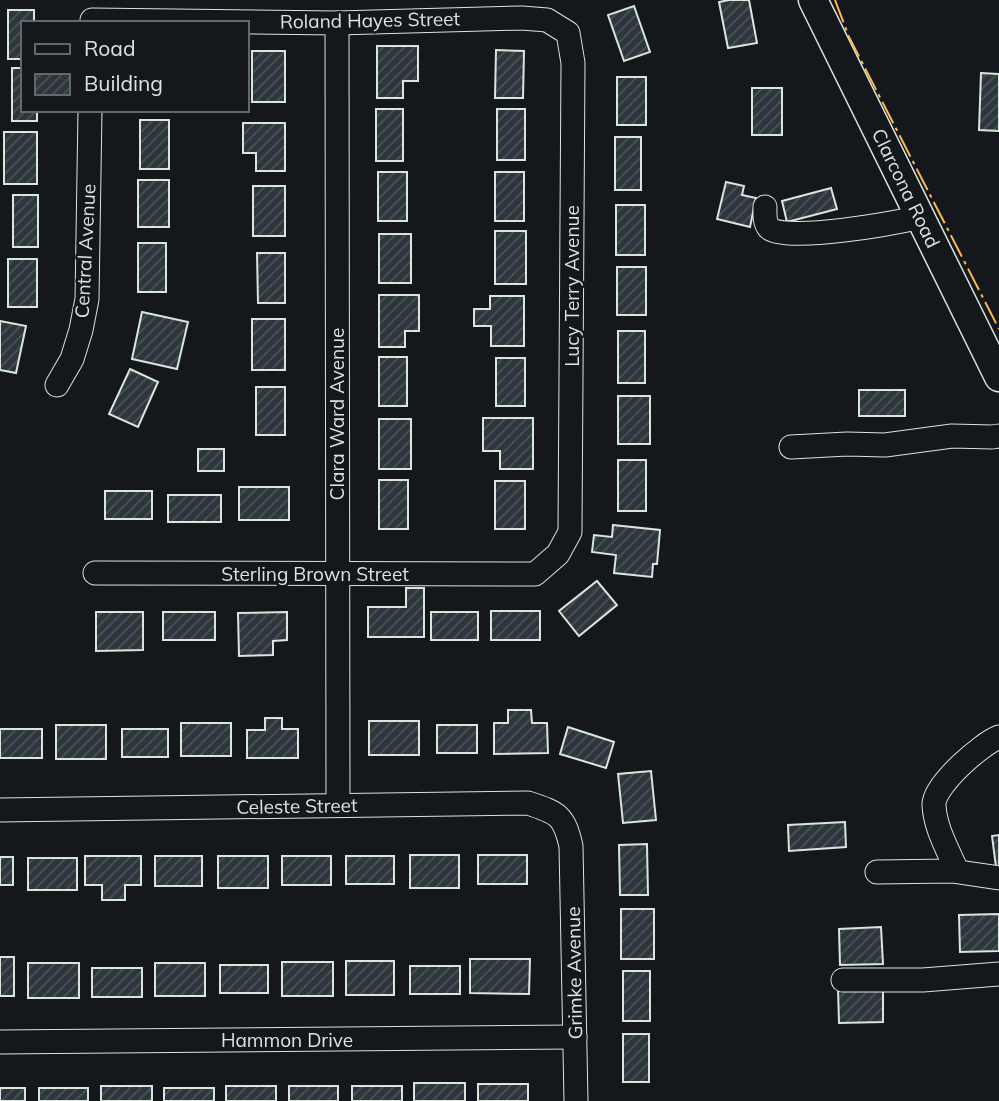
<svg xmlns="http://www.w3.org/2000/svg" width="999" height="1101" viewBox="0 0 999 1101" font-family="Mulish,sans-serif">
  <defs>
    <pattern id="building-hatch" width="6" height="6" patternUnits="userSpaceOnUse" patternTransform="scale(1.75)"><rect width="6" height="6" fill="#2c363c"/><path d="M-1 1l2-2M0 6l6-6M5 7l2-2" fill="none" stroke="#4a5358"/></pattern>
  </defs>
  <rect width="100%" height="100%" fill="#14181c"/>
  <g fill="url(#building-hatch)" stroke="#d8e6dc" stroke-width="2">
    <polygon points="729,0 749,0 757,43 728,48 719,2"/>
    <polygon points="634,6 650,52 624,61 608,15"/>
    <polygon points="8,10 34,10 34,23 23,23 23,59 8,59"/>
    <polygon points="377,46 418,46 418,81 403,81 403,98 377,98"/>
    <polygon points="496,50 524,51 523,98 495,98"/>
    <rect x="252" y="51" width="33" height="51"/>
    <polygon points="12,68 23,68 23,110 37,110 37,121 12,121"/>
    <polygon points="981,73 999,74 999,131 979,130"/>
    <rect x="617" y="77" width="29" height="48"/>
    <rect x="752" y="88" width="30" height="47"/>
    <rect x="376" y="109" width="27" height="52"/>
    <rect x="497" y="109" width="28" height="51"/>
    <rect x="140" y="120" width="29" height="49"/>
    <polygon points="243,123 285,123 285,171 256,171 256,153 243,153"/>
    <rect x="4" y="132" width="33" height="52"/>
    <rect x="615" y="137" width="26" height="53"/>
    <rect x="378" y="172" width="29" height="49"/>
    <rect x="495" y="172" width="29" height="49"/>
    <rect x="138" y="180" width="31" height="47"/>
    <polygon points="726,182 744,186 742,195 756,198 750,227 717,219"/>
    <rect x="253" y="186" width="32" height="50"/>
    <polygon points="831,188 837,209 787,222 782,201"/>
    <rect x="13" y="195" width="25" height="52"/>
    <rect x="616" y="205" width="29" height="50"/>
    <rect x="495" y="231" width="31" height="53"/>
    <rect x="379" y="234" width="32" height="49"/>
    <rect x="138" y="243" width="28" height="49"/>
    <polygon points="257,253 285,253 285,303 258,303"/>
    <rect x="8" y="259" width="29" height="48"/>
    <rect x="617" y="267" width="29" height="48"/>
    <polygon points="379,295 419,295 419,331 405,331 405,347 379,347"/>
    <polygon points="490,296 524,296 524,346 491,346 491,326 474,326 474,309 490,309"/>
    <polygon points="142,312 188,322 177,369 132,359"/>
    <rect x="252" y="319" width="33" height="51"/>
    <polygon points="0,321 26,326 16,373 0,370"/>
    <rect x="618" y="331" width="27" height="52"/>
    <rect x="379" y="357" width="28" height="49"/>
    <rect x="496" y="358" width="29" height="48"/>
    <polygon points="130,369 158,382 138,427 109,414"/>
    <rect x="256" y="387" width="29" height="48"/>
    <rect x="859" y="390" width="46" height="26"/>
    <rect x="618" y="396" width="32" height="48"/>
    <polygon points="483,418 533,418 533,469 500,469 500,451 483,451"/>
    <rect x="379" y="419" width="32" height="50"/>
    <rect x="198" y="449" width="26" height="22"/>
    <rect x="618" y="460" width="28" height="51"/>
    <rect x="379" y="480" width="29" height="49"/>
    <rect x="495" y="481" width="30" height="48"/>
    <rect x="239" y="487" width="50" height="33"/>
    <rect x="105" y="491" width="47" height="28"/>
    <rect x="168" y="495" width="53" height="27"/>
    <polygon points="613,525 660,530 657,564 653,564 652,577 614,573 616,555 592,552 594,535 612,537"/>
    <polygon points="597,581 617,605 579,636 559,611"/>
    <polygon points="406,588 424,588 424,637 368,637 368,607 406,607"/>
    <rect x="491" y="611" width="49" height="29"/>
    <polygon points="96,612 143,612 143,650 96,651"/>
    <rect x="163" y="612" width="52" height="28"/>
    <polygon points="287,612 287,640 273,641 273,655 239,656 238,613"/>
    <rect x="431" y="612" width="47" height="28"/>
    <polygon points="508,710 531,710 532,723 547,723 548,753 494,754 494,723 508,723"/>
    <polygon points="265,718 282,718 282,729 298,729 298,758 247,758 247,730 265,730"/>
    <rect x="369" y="721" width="50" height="34"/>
    <rect x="181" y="723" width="50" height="33"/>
    <rect x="56" y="725" width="50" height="34"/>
    <rect x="437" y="725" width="40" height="28"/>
    <polygon points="568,727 614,742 606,768 560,754"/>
    <rect x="0" y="729" width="42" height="29"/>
    <rect x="122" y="729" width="46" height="28"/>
    <polygon points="651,771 656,820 623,823 618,774"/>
    <polygon points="845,822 846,847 789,851 788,825"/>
    <polygon points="999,835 999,867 996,867 992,836"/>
    <polygon points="647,844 648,895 620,895 619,845"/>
    <rect x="410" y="855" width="49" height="33"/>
    <rect x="478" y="855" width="49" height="29"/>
    <polygon points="85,856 141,856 141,885 125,885 125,900 102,900 102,885 85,885"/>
    <rect x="155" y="856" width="47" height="30"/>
    <rect x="218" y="856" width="50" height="32"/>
    <rect x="282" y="856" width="49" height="29"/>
    <rect x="346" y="856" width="48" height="28"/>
    <rect x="0" y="857" width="13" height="28"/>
    <rect x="28" y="858" width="49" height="32"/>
    <rect x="621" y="909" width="33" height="50"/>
    <polygon points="999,914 999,951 960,952 959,915"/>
    <polygon points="881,927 883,964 840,965 839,929"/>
    <rect x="0" y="957" width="14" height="39"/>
    <polygon points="470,959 530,959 529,994 470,993"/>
    <rect x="346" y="961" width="48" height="34"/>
    <rect x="282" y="962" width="51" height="34"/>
    <rect x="28" y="963" width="51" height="35"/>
    <rect x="155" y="963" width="50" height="33"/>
    <rect x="220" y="965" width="48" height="28"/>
    <rect x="410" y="966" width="50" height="28"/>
    <rect x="92" y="968" width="50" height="29"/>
    <rect x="623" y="971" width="27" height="50"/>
    <polygon points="838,988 883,988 883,1022 839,1023"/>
    <rect x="623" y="1034" width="26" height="48"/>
    <rect x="414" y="1083" width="51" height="18"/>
    <rect x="478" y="1084" width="50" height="17"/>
    <rect x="101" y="1086" width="51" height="15"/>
    <rect x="226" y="1086" width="50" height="15"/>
    <rect x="289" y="1086" width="49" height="15"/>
    <rect x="352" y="1086" width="50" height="15"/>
    <rect x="0" y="1088" width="25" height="13"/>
    <rect x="39" y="1088" width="49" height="13"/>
    <rect x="164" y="1088" width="50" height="13"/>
  </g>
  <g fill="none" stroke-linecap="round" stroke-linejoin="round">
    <defs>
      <g id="minor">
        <polyline points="92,20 337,23 522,18 547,20 568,33 573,63 570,532 558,554 535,574 95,573"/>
        <polyline points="337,23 338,805"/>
        <path d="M765 207C765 214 764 222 769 228 787 243 895 223 920 217"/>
        <polyline points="57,385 72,359 81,330 87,299 90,110"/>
        <polyline points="791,447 847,444 885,445 952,436 992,437 999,436"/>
        <path d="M0 810 528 803C558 813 564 815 571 846L576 1101"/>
        <path d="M957 871C948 850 935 828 934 805 933 786 981 744 999 737"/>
        <polyline points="877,872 952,871 999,878"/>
        <polyline points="843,980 923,980 999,974"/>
        <polyline points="0,1042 575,1037"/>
      </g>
      <polyline id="major" points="813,0 999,377"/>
    </defs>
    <use href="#minor" stroke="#d8e6dc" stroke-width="25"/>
    <use href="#major" stroke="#d8e6dc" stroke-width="31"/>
    <use href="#minor" stroke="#14181c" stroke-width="23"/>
    <use href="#major" stroke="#14181c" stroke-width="28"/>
    <polyline stroke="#ffb74d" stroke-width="2" stroke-dasharray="24 5 3.5 5" stroke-linecap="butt" points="835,0 849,37 999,329"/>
  </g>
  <g text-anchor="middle" stroke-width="5" stroke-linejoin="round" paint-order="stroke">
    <g font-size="19" fill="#d8e6dc" stroke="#14181c">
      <text transform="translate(370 20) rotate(-1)" y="7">Roland Hayes Street</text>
      <text transform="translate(906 188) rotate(64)" y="7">Clarcona Road</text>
      <text transform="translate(85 251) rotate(-87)" y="7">Central Avenue</text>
      <text transform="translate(572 286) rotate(-90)" y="7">Lucy Terry Avenue</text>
      <text transform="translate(337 414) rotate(-90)" y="7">Clara Ward Avenue</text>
      <text x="315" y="581">Sterling Brown Street</text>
      <text transform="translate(297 806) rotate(-1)" y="7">Celeste Street</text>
      <text transform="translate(574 973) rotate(-91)" y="7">Grimke Avenue</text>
      <text x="287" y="1047">Hammon Drive</text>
    </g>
  </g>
  <rect x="21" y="21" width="228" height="91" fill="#14181c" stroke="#626a69" stroke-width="2"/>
  <rect x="35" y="44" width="35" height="10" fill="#14181c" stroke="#626a69" stroke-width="2"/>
  <text x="84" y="56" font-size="21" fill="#d8e6dc">Road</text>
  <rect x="35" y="74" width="35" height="21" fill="url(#building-hatch)" stroke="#626a69" stroke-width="2"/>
  <text x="84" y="91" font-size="21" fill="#d8e6dc">Building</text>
</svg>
